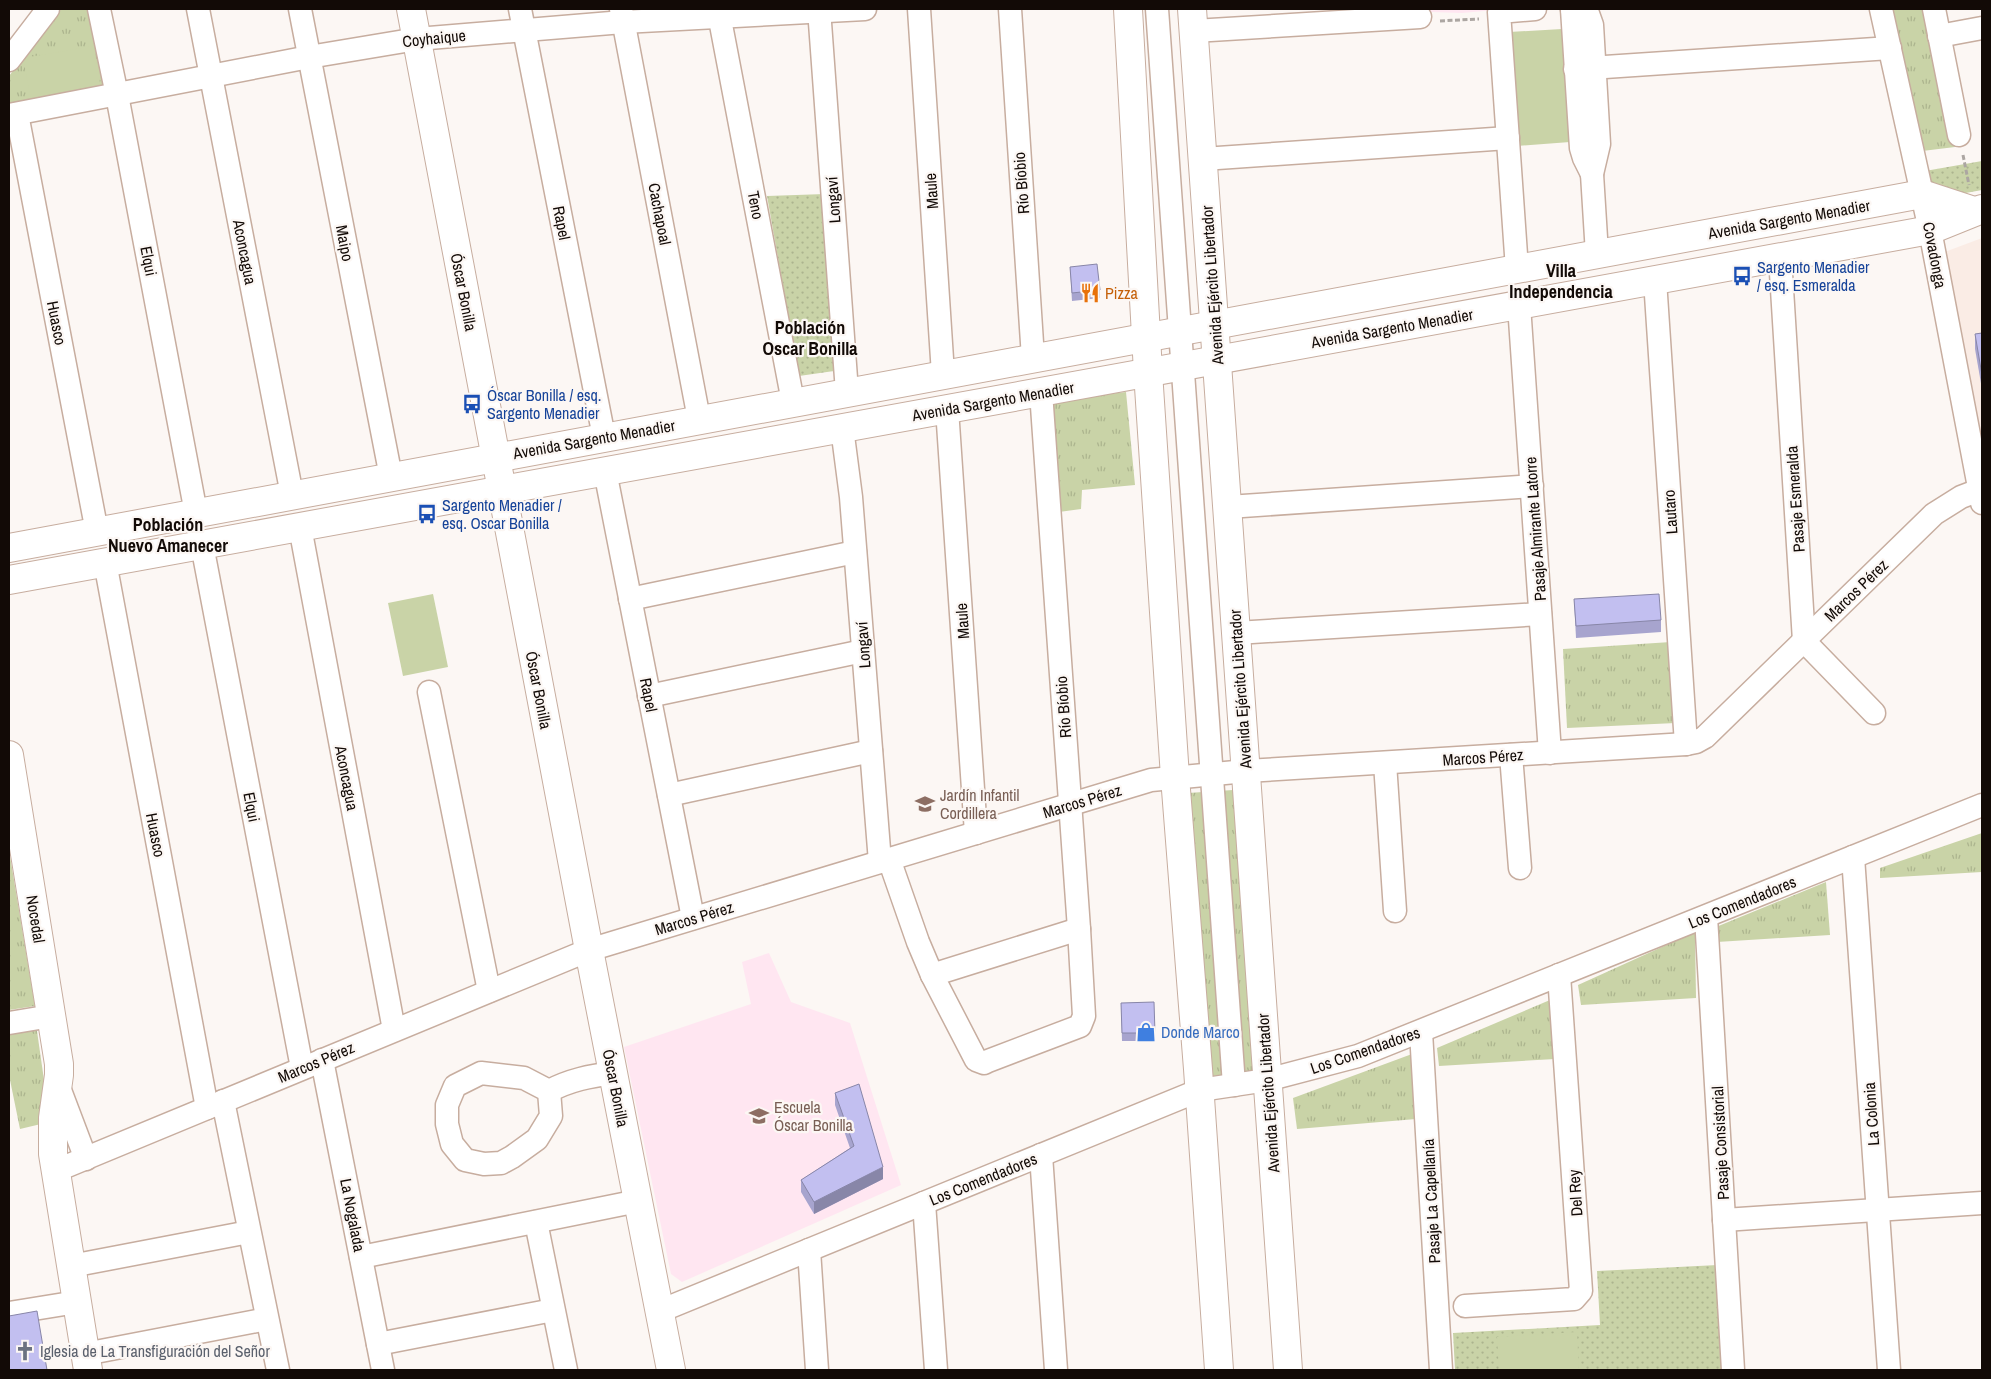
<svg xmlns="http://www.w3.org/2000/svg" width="1991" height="1379" viewBox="0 0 1991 1379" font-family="'Archivo Narrow',sans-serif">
  <defs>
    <pattern id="grass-tufts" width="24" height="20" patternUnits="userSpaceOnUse" patternTransform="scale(1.25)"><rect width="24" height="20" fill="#c9d3a7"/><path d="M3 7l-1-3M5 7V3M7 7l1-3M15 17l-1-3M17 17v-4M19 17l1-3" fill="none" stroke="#acb48e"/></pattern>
    <pattern id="park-dots" width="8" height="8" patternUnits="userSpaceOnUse" patternTransform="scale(1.25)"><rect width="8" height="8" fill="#c9d3a7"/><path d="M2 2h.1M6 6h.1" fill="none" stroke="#acb48e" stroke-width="1.8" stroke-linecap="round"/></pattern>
  </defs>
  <rect width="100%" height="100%" fill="#fcf7f4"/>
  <polygon fill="#faece5" points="1982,238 1982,467 1942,253"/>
  <g fill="#ffe6f1">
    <polygon points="1401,9 1506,9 1462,13 1401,11"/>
    <polygon points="769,953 791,1002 850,1023 901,1185 682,1282 671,1274 624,1047 751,1004 742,962"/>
  </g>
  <g fill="url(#grass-tufts)">
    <polygon points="61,9 92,9 109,88 9,105 9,76"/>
    <polygon points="1872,9 1930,9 1955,147 1906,153"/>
    <polygon points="1126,392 1135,485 1082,490 1081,509 1059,512 1052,400"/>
    <polygon points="1671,642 1676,723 1567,728 1563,649"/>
    <polygon points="1233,790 1257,1067 1249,1073 1212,1076 1188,793"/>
    <polygon points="1982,833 1982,872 1880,878 1880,868"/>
    <polygon points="9,850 35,1006 9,1010"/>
    <polygon points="1826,882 1830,935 1717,942 1716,927"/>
    <polygon points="1695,932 1696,998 1581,1005 1578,985"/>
    <polygon points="1550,1000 1555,1059 1439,1066 1437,1048"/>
    <polygon points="28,1026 37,1031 46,1094 41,1124 20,1129 9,1075 9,1030"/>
    <polygon points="1412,1054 1416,1119 1297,1129 1293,1098"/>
  </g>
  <g fill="url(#park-dots)">
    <polygon points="1982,161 1982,190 1944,197 1931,190 1925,171"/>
    <polygon points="825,194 834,371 799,376 767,196"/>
    <polygon points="1718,1265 1723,1370 1455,1370 1453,1333 1600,1325 1597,1271"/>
  </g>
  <g fill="#c9d3a7">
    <polygon points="1562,29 1570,142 1517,146 1509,32"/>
    <polygon points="94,46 101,89 31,101 23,58"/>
    <polygon points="433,594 448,667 403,676 388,603"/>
    <polygon points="1577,1332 1579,1370 1499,1370 1497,1337"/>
  </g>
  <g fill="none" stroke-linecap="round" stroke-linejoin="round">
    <defs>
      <g id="street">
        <polyline points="99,9 117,95 196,513"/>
        <polyline points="198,9 292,495"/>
        <polyline points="300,9 391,477"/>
        <polyline points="520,9 604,437"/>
        <polyline points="621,9 699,419"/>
        <polyline points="718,9 793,402"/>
        <polyline points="819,9 847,392"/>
        <polyline points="919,9 943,374"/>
        <polyline points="1010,9 1033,358"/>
        <polyline points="1157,9 1234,1085"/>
        <polyline points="1572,9 1587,11 1592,25 1599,144 1592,174 1597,254"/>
        <polyline points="1572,9 1581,148 1584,158 1592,174"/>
        <polyline points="1881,9 1930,230 1982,503"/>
        <polyline points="1934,9 1959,135"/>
        <polyline points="1194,31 1420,17"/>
        <polyline points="1939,36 1982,28"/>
        <polyline points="9,60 48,9"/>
        <polyline points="1575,69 1890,48"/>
        <polyline points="17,114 97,532"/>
        <polyline points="9,115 309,57 417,39 623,22 865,9"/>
        <polyline points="1203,159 1508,138"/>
        <polyline points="1780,257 1804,641 1874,713"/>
        <polyline points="1517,269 1499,12 1535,9"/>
        <polyline points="1655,280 1686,744"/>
        <polyline points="1519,305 1550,753"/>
        <polyline points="947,409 976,833"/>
        <polyline points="842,428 851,497 880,862"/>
        <polyline points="605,471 693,918"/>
        <polyline points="1228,507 1532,486"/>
        <polyline points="300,527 394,1030"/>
        <polyline points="202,545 302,1068"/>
        <polyline points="105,562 207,1108"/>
        <polyline points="630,599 855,552"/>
        <polyline points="1236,633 1540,614"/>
        <polyline points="429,692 489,991"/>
        <polyline points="649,696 863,651"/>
        <polyline points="1511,755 1520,868"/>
        <polyline points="1385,763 1395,911"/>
        <polyline points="669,795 871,751"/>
        <polyline points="1853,857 1889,1370"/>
        <polyline points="889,859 918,942 932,975 976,1060 984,1063 988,1061 1080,1026 1084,1016 1079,929 1041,392"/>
        <polyline points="1706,917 1733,1370"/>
        <polyline points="932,975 1079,929"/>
        <polyline points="9,1023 51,1016"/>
        <polyline points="1421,1032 1441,1370"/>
        <polyline points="322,1060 383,1370"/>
        <polygon points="481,1073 524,1078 549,1091 551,1116 537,1139 512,1157 501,1163 484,1164 465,1160 452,1144 447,1124 447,1105 455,1086"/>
        <polyline points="58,1085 86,1159"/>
        <path d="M549 1091C570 1080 590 1076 613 1073"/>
        <polyline points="223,1101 278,1370"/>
        <polyline points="1041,1155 1056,1370"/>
        <polyline points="55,1171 589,950 1151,780 1246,771 1686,744 1696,742 1705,737 1934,514 1961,497 1982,489"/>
        <polyline points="924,1203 936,1370"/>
        <polyline points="1724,1220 1982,1203"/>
        <polyline points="536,1222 566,1370"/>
        <polyline points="809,1250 817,1370"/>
        <polyline points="361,1257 638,1201"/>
        <polyline points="71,1266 249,1232"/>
        <polyline points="1465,1306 1574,1299 1581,1291 1559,975"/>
        <polyline points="660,1311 1200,1090 1267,1080 1358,1056 1982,805"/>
        <polyline points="9,1313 77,1302"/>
        <polyline points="378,1344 553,1310"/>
        <polyline points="85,1354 267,1319"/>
      </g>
      <g id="secondary">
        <polyline points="411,9 589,950 671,1370"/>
        <polyline points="1128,9 1148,372 1175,777 1198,1069 1219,1370"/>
        <polyline points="1192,9 1288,1370"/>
        <polyline points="9,548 1922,194 1974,211"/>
        <polyline points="9,580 1930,230 1982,209"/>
        <polyline points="9,755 59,1064 59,1075 53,1118 53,1154 88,1370"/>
      </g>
    </defs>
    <use href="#street" stroke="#c7ad9f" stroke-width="25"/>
    <use href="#secondary" stroke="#c7ad9f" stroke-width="30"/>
    <g stroke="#aca6a2" stroke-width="3" stroke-dasharray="5 2.5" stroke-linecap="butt">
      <polyline points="1440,21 1479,19"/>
      <polyline points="1963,155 1969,185"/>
    </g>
    <use href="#street" stroke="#fff" stroke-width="22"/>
    <use href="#secondary" stroke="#fff" stroke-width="28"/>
  </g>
  <g fill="#a7a4ce">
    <polygon points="1070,267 1100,290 1100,298 1072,301"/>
    <polygon points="1982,333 1982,389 1975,349 1975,334"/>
    <polygon points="1574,599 1661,620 1661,632 1576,638"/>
    <polygon points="1121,1003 1155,1033 1155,1041 1122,1041"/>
    <polygon points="835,1093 883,1179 814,1214 801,1192 801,1180 850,1148 835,1105"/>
  </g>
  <polygon fill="#8886a8" points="883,1167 883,1179 814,1214 814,1202"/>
  <g fill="#c2bff0" stroke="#8886a8">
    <polygon points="1097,264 1100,290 1072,293 1070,267"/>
    <polygon points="1982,333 1982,375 1975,334"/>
    <polygon points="1659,594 1661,620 1576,626 1574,599"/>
    <polygon points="1154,1002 1155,1033 1122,1033 1121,1003"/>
    <polygon points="859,1084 883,1167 814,1202 801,1180 854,1146 835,1093"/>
    <polygon points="37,1311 47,1370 9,1370 9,1316"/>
  </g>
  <defs>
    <symbol id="bus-bare" viewBox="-9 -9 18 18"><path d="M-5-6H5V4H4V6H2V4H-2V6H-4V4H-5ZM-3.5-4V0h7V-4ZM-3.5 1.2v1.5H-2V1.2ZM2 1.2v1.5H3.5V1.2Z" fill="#1a4fb4" stroke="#fcf7f4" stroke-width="2.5" paint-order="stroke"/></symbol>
    <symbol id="restaurant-bare" viewBox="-9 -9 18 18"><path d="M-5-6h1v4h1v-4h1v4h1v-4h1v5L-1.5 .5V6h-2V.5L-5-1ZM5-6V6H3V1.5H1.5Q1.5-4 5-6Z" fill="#e8710a" stroke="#fcf7f4" stroke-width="2.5" paint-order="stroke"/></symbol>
    <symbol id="school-bare" viewBox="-9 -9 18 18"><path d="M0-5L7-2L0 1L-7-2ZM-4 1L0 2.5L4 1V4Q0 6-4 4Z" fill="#8d6e63" stroke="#fcf7f4" stroke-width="2.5" paint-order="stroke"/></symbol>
    <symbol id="shop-bare" viewBox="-9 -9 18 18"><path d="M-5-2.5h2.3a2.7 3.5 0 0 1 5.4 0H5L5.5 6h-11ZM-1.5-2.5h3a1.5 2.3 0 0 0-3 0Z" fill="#3f7fe0" stroke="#fcf7f4" stroke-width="2.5" paint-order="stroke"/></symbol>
    <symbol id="church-bare" viewBox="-9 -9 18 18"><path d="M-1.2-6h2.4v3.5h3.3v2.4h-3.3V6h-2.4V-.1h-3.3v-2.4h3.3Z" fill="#6b7280" stroke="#fcf7f4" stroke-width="2.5" paint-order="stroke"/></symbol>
  </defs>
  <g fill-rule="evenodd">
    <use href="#bus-bare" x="1728" y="262" width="28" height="28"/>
    <use href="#restaurant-bare" x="1076" y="279" width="28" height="28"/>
    <use href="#bus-bare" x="458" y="390" width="28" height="28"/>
    <use href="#bus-bare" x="413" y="500" width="28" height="28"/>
    <use href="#school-bare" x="911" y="790" width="28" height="28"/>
    <use href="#shop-bare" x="1132" y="1018" width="28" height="28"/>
    <use href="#school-bare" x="745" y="1102" width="28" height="28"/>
    <use href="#church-bare" x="11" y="1337" width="28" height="28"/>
  </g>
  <g text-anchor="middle" stroke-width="4.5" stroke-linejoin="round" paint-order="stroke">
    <g font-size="16" fill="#120a06" stroke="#fcf7f4">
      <text transform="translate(434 38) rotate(-6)" y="6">Coyhaique</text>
      <text transform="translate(1021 183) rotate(-94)" y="6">Río Bíobio</text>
      <text transform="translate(931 191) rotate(-94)" y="6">Maule</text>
      <text transform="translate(833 200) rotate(-94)" y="6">Longaví</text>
      <text transform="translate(756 205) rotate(79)" y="6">Teno</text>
      <text transform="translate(660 214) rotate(79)" y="6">Cachapoal</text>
      <text transform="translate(1789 219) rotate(-10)" y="6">Avenida Sargento Menadier</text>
      <text transform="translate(562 223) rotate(79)" y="6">Rapel</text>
      <text transform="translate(345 243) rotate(79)" y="6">Maipo</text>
      <text transform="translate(245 252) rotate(79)" y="6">Aconcagua</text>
      <text transform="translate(1935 255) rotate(79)" y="6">Covadonga</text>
      <text transform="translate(149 261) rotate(79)" y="6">Elqui</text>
      <text transform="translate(1212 285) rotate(-94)" y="6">Avenida Ejército Libertador</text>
      <text transform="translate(464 292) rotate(79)" y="6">Óscar Bonilla</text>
      <text transform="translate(57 323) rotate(79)" y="6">Huasco</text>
      <text transform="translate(1392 328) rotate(-10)" y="6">Avenida Sargento Menadier</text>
      <text transform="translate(993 401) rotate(-10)" y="6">Avenida Sargento Menadier</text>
      <text transform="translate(594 439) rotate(-10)" y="6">Avenida Sargento Menadier</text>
      <text transform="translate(1795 499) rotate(-94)" y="6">Pasaje Esmeralda</text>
      <text transform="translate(1670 512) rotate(-94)" y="6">Lautaro</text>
      <text transform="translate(1535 529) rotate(-94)" y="6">Pasaje Almirante Latorre</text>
      <text transform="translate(1856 590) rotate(-44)" y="6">Marcos Pérez</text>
      <text transform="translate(962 621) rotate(-94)" y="6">Maule</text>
      <text transform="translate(863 645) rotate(-94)" y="6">Longaví</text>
      <text transform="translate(1240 689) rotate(-94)" y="6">Avenida Ejército Libertador</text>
      <text transform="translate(539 690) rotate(79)" y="6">Óscar Bonilla</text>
      <text transform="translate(649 695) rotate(79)" y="6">Rapel</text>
      <text transform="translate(1063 707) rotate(-94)" y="6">Río Bíobio</text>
      <text transform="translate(1483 757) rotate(-4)" y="6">Marcos Pérez</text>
      <text transform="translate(347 778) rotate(79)" y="6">Aconcagua</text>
      <text transform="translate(1082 801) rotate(-17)" y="6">Marcos Pérez</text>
      <text transform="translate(252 807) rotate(79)" y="6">Elqui</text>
      <text transform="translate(156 835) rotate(79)" y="6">Huasco</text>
      <text transform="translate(1742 902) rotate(-22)" y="6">Los Comendadores</text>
      <text transform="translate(694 918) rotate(-17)" y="6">Marcos Pérez</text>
      <text transform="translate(36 919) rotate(81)" y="6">Nocedal</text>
      <text transform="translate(1365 1050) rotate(-19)" y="6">Los Comendadores</text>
      <text transform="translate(316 1062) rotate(-23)" y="6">Marcos Pérez</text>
      <text transform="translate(616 1088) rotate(79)" y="6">Óscar Bonilla</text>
      <text transform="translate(1268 1093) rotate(-94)" y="6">Avenida Ejército Libertador</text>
      <text transform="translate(1871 1114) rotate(-94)" y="6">La Colonia</text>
      <text transform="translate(1720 1143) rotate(-93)" y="6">Pasaje Consistorial</text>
      <text transform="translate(983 1179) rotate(-22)" y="6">Los Comendadores</text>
      <text transform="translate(1575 1193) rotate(-94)" y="6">Del Rey</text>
      <text transform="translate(1431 1201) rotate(-93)" y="6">Pasaje La Capellanía</text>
      <text transform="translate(353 1215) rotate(79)" y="6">La Nogalada</text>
    </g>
    <g font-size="16" fill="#164399" stroke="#fcf7f4" text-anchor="start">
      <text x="1757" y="273">Sargento Menadier<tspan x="1757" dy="18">/ esq. Esmeralda</tspan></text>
      <text x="487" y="401">Óscar Bonilla / esq.<tspan x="487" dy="18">Sargento Menadier</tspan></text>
      <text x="442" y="511">Sargento Menadier /<tspan x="442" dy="18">esq. Oscar Bonilla</tspan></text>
    </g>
    <g font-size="16" fill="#c56008" stroke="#fcf7f4" text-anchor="start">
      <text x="1105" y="299">Pizza</text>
    </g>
    <g font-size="16" fill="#785e54" stroke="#fcf7f4" text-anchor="start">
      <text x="940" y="801">Jardín Infantil<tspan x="940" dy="18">Cordillera</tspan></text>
      <text x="774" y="1113">Escuela<tspan x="774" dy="18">Óscar Bonilla</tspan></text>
    </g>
    <g font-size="16" fill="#366cbe" stroke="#fcf7f4" text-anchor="start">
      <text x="1161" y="1038">Donde Marco</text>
    </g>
    <g font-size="16" fill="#5b616d" stroke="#fcf7f4" text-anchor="start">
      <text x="40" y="1357">Iglesia de La Transfiguración del Señor</text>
    </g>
    <g font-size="18" font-weight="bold" fill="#120a06" stroke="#fcf7f4">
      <text x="1561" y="277">Villa<tspan x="1561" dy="21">Independencia</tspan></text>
      <text x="810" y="334">Población<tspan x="810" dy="21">Oscar Bonilla</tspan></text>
      <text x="168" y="531">Población<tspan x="168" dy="21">Nuevo Amanecer</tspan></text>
    </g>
  </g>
  <rect width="1991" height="1379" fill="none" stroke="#120a06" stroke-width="20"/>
</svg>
